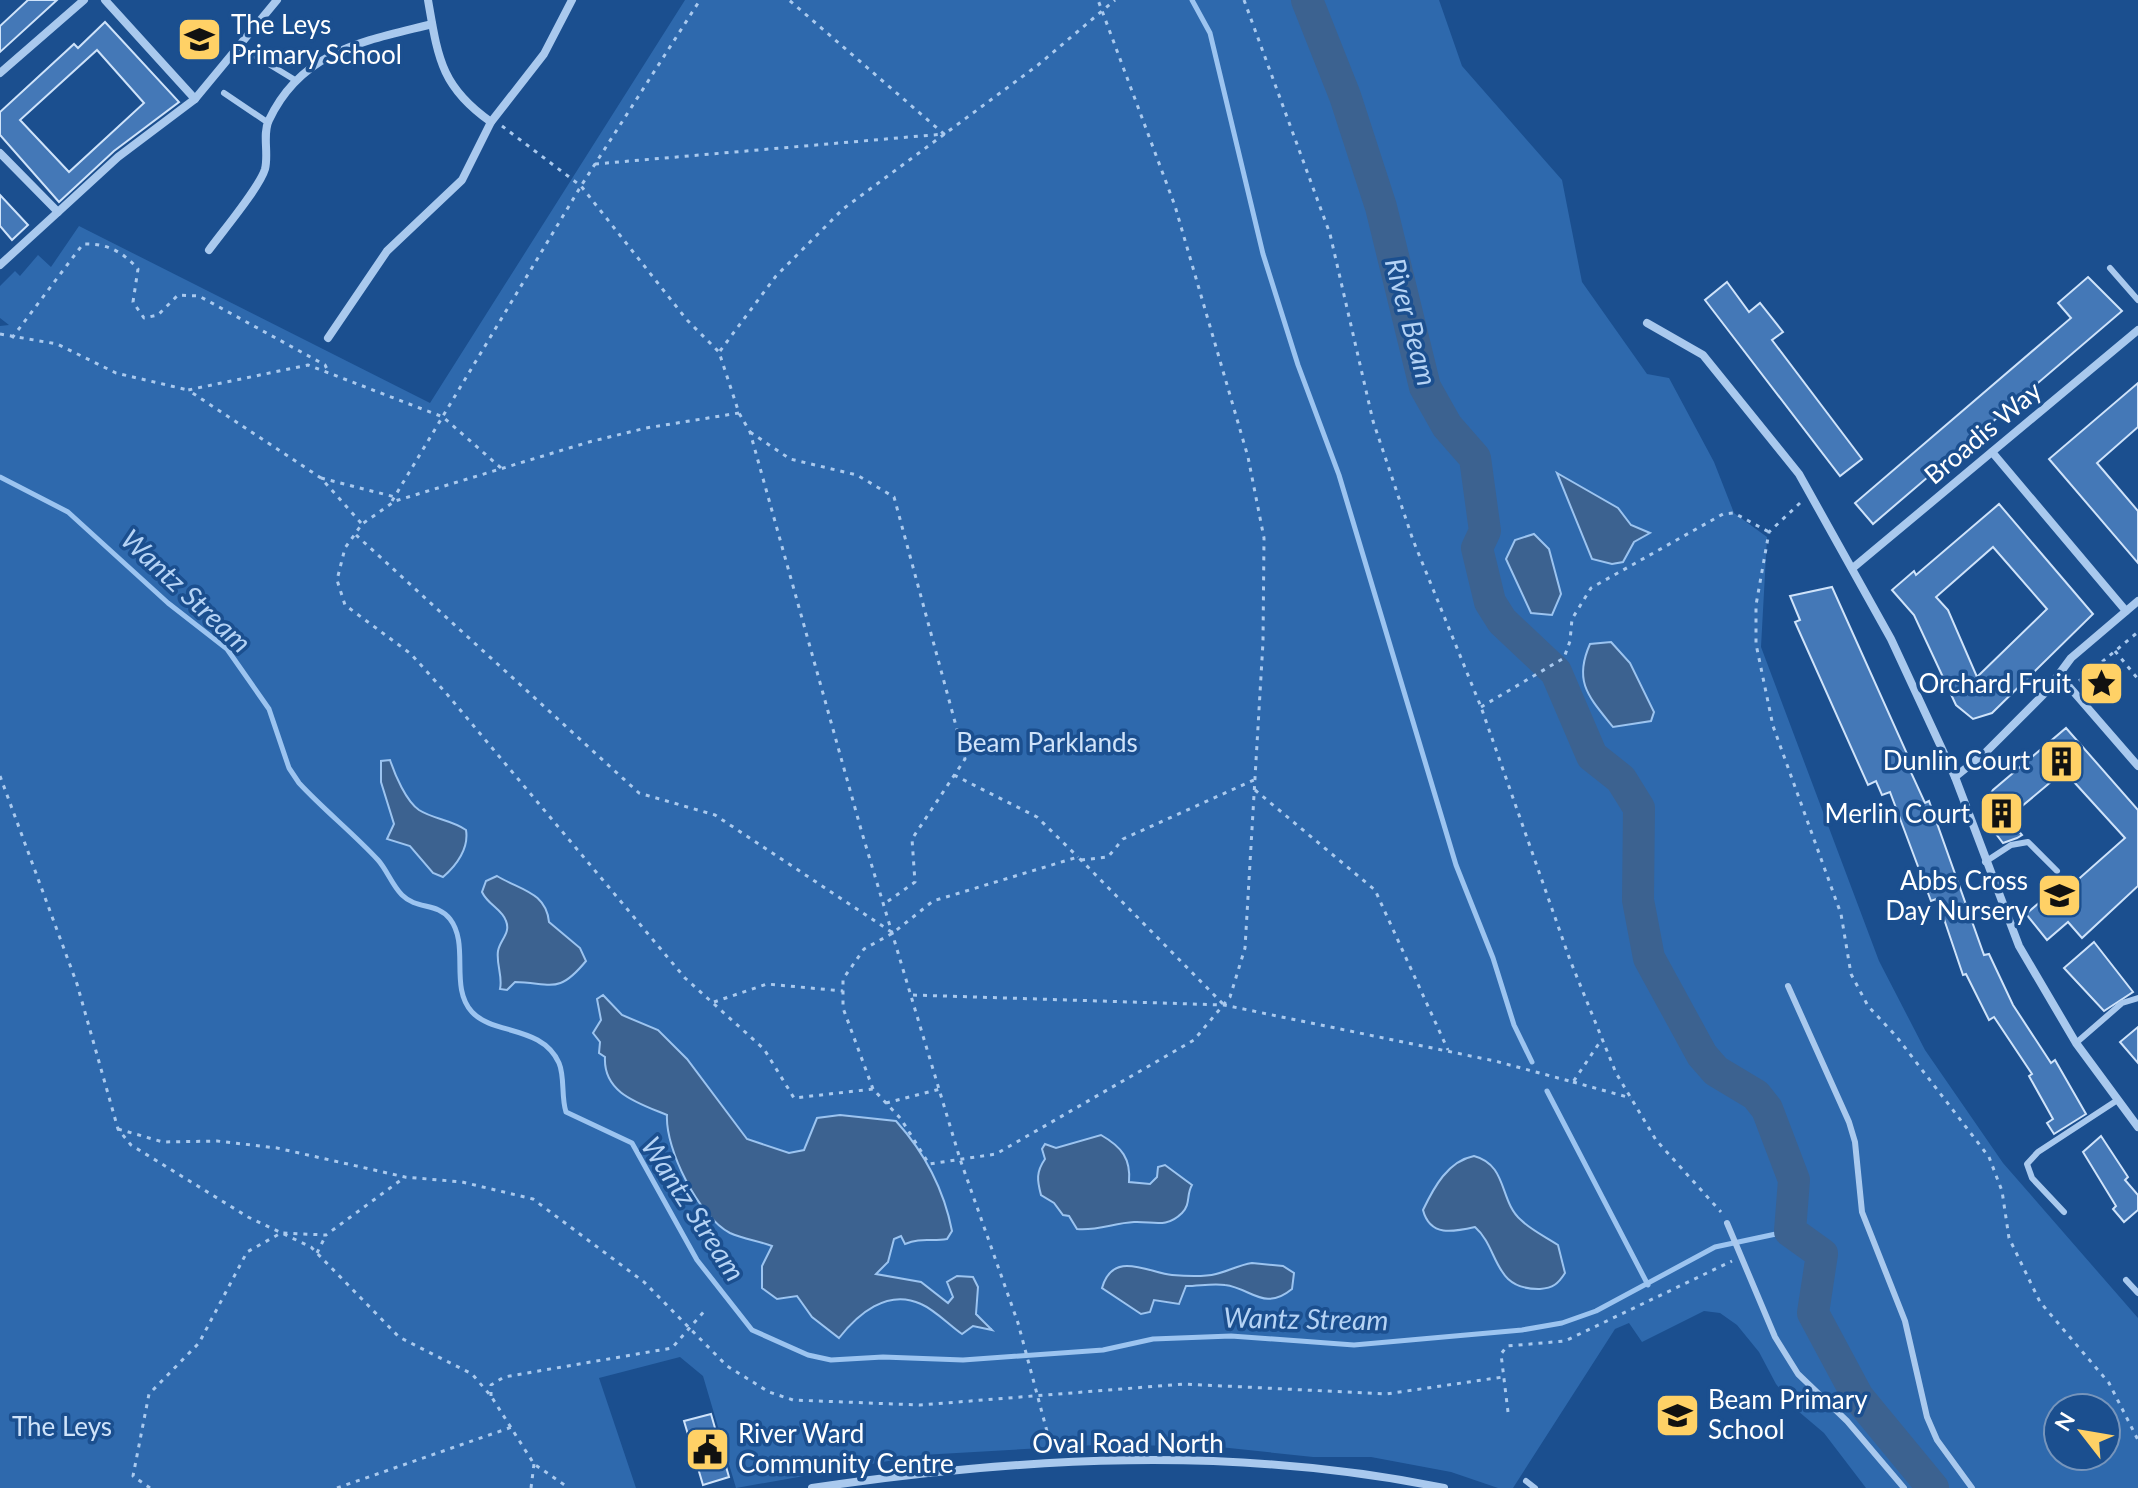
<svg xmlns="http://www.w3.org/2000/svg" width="2138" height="1488" viewBox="0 0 2138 1488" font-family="Lato,sans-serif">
  <rect width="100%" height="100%" fill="#1b4f8f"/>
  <path fill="#2e69ad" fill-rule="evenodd" d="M685 0H1439L1462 66 1562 180 1582 282 1647 374 1669 378 1714 462 1734 513 1767 537 1761 647 1879 961 1925 1050 2003 1163 2138 1318V1488H1866L1824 1433 1798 1411 1776 1384 1759 1352 1737 1325 1720 1313 1704 1311 1642 1342 1629 1323 1615 1329 1513 1488H1498L1451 1472 1371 1457H1313L1210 1446 1096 1445 922 1455 736 1488 703 1376 680 1357 599 1378 636 1488H0V326L9 325 0 318V286L15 271 20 276 38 255 51 267 79 226 430 403ZM2058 1408H2106V1456H2058Z"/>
  <g fill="#3c6290" stroke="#9cc4f0" stroke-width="2">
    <polygon points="1557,473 1618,508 1631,525 1650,533 1634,542 1623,562 1612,564 1592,559"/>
    <polygon points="1534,534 1549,549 1561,594 1552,615 1531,613 1506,559 1515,540"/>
    <path d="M1611 642 1630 663 1654 712 1651 721 1613 727C1589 697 1573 682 1590 644Z"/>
    <path d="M390 760C395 775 406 801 419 810 433 819 452 820 466 830 469 848 457 865 443 877L433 873 410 846 387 839 394 824 381 782V761Z"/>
    <path d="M497 876C520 890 546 892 549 922L580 948 586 961C558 995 552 983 515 982L507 990 500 989C503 977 496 964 498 951 500 940 511 933 506 921 502 909 488 905 482 892L486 881Z"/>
    <path d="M603 995 622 1015 658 1030 687 1059 747 1139 789 1153 804 1150 817 1118 840 1115 896 1121C924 1152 944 1190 952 1231L947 1239C931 1242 921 1237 905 1244L901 1236 894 1239 888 1262 876 1274 921 1282 948 1303 953 1297 947 1282 957 1276 973 1277 978 1287 976 1314 992 1330 973 1326 962 1334C949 1325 935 1310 921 1304 887 1288 857 1315 839 1338L812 1317 797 1296 777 1299 762 1288V1266L772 1246C759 1241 743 1239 730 1233 699 1217 665 1149 667 1115 638 1103 603 1093 605 1057L599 1053 600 1042 593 1033 601 1020 597 999Z"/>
    <path d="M1101 1135C1122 1147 1131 1159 1129 1182L1150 1184 1157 1177 1158 1167 1165 1165 1192 1185C1186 1195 1191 1204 1182 1213 1166 1229 1153 1221 1134 1222 1114 1223 1097 1231 1077 1229L1069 1216 1063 1215 1054 1203 1041 1195C1037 1180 1036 1172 1045 1159L1042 1149 1045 1144 1056 1148Z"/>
    <path d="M1474 1156C1508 1165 1499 1201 1521 1220 1531 1230 1546 1237 1558 1245L1565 1273C1558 1284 1553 1288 1540 1289 1492 1290 1500 1249 1475 1227 1453 1232 1430 1237 1423 1210 1434 1187 1448 1161 1474 1156Z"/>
    <path d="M1252 1263 1283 1266 1294 1273 1292 1289C1264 1312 1251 1288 1225 1285 1213 1283 1199 1286 1186 1286L1179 1304 1154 1300 1150 1312 1141 1314 1102 1288C1113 1249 1149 1273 1172 1275 1184 1276 1204 1277 1216 1274 1228 1271 1239 1265 1252 1263Z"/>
  </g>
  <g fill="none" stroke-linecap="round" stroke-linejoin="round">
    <g stroke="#9cc4f0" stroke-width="5">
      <polyline points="1192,0 1210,33 1263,254 1298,365 1339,475 1456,865 1493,958 1514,1025 1532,1062"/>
      <path d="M0 477 68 512 168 603 227 649 269 709 289 768 299 783C324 810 353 833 378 860 387 870 392 885 402 895 417 910 437 902 450 919 470 945 449 987 472 1012 493 1035 542 1025 559 1063 565 1077 561 1097 566 1112L632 1143 697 1260 752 1330 808 1355 831 1360 883 1357 963 1360 1103 1350 1153 1339 1231 1336 1354 1345 1522 1330 1562 1323 1596 1311 1715 1247 1790 1231"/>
      <polyline points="1547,1091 1648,1285"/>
    </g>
    <polyline stroke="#3c6290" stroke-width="32" points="1307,0 1345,96 1381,207 1425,387 1447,426 1475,458 1485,531 1477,548 1490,602 1502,621 1556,672 1592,756 1621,779 1639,808 1638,900 1649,958 1702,1055 1716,1071 1756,1095 1767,1109 1794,1180 1790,1231 1822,1254 1813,1313 1858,1397 1933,1488"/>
  </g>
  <g fill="#4478b7" stroke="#cfe3fa" stroke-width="2" fill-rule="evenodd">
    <polygon points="28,0 57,0 0,52 0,26"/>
    <path d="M105 22 179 102 114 151 59 202 0 135V112L74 44 78 48ZM97 50 144 103 69 172 20 120Z"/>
    <polygon points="0,195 28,225 12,240 0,226"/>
    <polygon points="2088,277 2122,311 1873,524 1855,503 2071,318 2058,303"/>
    <polygon points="1727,282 1749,312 1760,303 1783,332 1772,340 1862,459 1840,476 1705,300"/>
    <polygon points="2138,383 2138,427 2097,463 2138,511 2138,563 2049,459"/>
    <path d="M1999 504 2093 614 1992 713 1973 719 1956 705 1914 615 1892 590 1914 571 1916 575ZM1993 547 2047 609 1977 677 1948 610 1936 597Z"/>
    <polygon points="1832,587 1912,765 1908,766 1925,803 1929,801 1984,955 1989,954 2013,1005 2051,1063 2055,1060 2086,1114 2054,1134 2047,1123 2053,1119 2029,1076 2032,1074 1994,1017 1989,1020 1966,974 1963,975 1943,916 1936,899 1931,901 1890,792 1882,795 1876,781 1868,785 1795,622 1800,620 1790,596"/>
    <polygon points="2066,728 2138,810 2138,886 2082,938 2068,922 2047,940 2026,914 2055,889 2059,894 2073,884 2125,838 2064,771 2015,812 2018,816 2011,822 2022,835 2017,838 2003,843 1993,830 1986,801 1993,790"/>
    <polygon points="2094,942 2133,992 2104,1011 2064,968"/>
    <polygon points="2138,1027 2138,1063 2120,1042"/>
    <polygon points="2101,1136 2128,1177 2125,1180 2138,1195 2138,1210 2124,1222 2113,1209 2116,1206 2083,1152"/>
    <polygon points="711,1414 729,1477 703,1485 684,1421"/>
  </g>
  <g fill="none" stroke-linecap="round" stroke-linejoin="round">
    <g stroke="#a9c9ee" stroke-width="3" stroke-dasharray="4 6" stroke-linecap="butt">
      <polyline points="1244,0 1330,234 1373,421 1413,540 1481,707 1570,960 1616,1073 1656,1140 1721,1212"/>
      <polyline points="502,126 581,186 687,320 719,352 739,413 750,432 862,833 960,1159 1018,1323 1052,1450"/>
      <polyline points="595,164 944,134 789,0"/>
      <polyline points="0,334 57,344 116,373 188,390"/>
      <path d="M12 338 83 244C107 243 123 252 138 269L133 302 144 318 158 315 178 295 199 296 325 365 328 371"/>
      <polyline points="720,351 776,276 843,209 1038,65 1115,0"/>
      <polyline points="739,413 646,428 589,442 395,501 362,524 345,548 337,580 345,605 411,654 446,693 685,978 764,1049 794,1098 873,1089 901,1119 929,1164 996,1154 1194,1040 1230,997 1245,948 1263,642 1264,538 1248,457 1175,206 1098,0"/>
      <polyline points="750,432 790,459 857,475 894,497 965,759 912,839 915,882 884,904"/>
      <polyline points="321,478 395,497"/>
      <polyline points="392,501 581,186 700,0"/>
      <polyline points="1800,503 1769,532 1756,605 1756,644 1773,726 1841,914 1851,974 1868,1006 1896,1036 1989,1157 2002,1191 2009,1238 2040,1302 2109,1383 2138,1440"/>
      <polyline points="361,523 321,478 188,390 308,365 443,417 501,468"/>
      <polyline points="356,535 639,793 715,815 893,933"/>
      <polyline points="2115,651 2138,679"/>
      <polyline points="2079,681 2138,632"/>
      <polyline points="1481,707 1564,658 1570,641 1572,619 1591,588 1723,514 1734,513 1769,532"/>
      <polyline points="954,775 1037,817 1078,857"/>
      <polyline points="0,776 77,984 118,1129 131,1145 248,1217 311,1247 399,1337 472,1374 491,1396 534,1464 569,1488"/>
      <polyline points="1255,790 1375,890 1448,1050"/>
      <polyline points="1081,860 1108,857 1123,839 1256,779"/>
      <polyline points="913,995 1224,1005 1495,1061 1573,1082 1602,1039"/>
      <polyline points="714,1002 767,984 843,991"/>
      <polyline points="1573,1082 1631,1098"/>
      <polyline points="873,1089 843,1008 843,979 864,949 893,933 933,901 1078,857 1224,1005"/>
      <polyline points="886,1103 940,1089"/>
      <polyline points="118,1129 163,1142 217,1141 277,1148 405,1177 462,1182 533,1199 644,1282 727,1366 769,1392 793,1400 920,1405 1184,1384 1386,1394 1503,1377"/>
      <polyline points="317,1253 326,1235"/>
      <polyline points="491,1396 491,1385 504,1377 672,1348 707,1308"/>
      <polyline points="1508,1412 1501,1354 1507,1346 1565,1341 1732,1261"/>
      <polyline points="150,1488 133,1476 149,1394 199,1343 247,1252 281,1233 326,1235 405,1177"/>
      <polyline points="337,1488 512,1427"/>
      <polyline points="531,1488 534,1464"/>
    </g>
    <g stroke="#a9c9ee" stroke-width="6">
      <polyline points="254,55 295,80"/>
      <polyline points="224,93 267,122"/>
      <polyline points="2110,268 2138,300"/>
      <polyline points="1985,862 2011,845 2028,842 2057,871"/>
      <polyline points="1788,986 1849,1122 1855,1142 1862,1212 1905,1321 1927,1417 1937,1440 1972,1488"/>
      <polyline points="2076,1043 2122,1003 2138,998"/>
      <polyline points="2064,1212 2032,1178 2027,1164 2038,1152 2116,1101"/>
      <polyline points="1727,1223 1775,1337 1798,1374 1847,1421 1904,1488"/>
      <polyline points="2126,1280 2138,1293"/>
      <polyline points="1526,1481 1535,1488"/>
    </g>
    <g stroke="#a9c9ee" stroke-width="8">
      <polyline points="105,0 195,99"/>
      <path d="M428 0C438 58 441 87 491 122"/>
      <polyline points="0,73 84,0"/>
      <polyline points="0,153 58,212 118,157 195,99 277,0"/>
      <path d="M209 250C222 232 260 187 265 169 269 153 262 134 269 120 302 50 365 41 432 24"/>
      <polyline points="0,265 58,212"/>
      <polyline points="1647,323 1703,355 1799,474 1891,639 1955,777 2019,946 2076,1043 2138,1127"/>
      <polyline points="328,338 387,251 462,180 491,122 544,54 572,0"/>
      <polyline points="1992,452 2126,611"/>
      <polyline points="1854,567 2138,330"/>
      <polyline points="2059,675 2138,766"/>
      <polyline points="1955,777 1986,752 2045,693 2071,658 2138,601"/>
      <path d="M812 1488C1021 1457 1235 1445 1444 1488"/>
    </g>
  </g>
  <defs>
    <symbol id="school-square" viewBox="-11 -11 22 22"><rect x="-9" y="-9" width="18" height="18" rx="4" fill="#ffd166" stroke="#1b4f8f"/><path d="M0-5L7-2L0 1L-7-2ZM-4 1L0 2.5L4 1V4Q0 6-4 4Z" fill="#111"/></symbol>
    <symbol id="sight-square" viewBox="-11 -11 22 22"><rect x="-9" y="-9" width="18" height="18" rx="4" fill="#ffd166" stroke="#1b4f8f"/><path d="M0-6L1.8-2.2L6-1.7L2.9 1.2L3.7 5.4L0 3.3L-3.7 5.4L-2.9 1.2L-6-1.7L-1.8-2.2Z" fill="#111"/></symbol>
    <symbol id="building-square" viewBox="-11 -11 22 22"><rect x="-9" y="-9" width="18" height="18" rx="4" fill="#ffd166" stroke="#1b4f8f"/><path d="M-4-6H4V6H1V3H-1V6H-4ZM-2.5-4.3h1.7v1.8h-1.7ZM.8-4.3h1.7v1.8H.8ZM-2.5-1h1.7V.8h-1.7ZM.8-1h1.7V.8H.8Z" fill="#111"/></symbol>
    <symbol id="civic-square" viewBox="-11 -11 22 22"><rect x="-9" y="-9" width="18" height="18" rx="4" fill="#ffd166" stroke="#1b4f8f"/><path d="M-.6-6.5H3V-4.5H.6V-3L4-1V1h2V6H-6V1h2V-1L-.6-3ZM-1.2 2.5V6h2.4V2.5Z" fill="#111"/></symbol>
  </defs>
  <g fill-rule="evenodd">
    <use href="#school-square" x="174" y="14" width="51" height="51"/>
    <use href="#sight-square" x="2076" y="658" width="51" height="51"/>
    <use href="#building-square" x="2036" y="736" width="51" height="51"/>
    <use href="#building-square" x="1976" y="788" width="51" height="51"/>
    <use href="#school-square" x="2034" y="870" width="51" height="51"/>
    <use href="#school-square" x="1652" y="1390" width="51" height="51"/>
    <use href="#civic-square" x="682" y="1424" width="51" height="51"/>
  </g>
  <g text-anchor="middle" stroke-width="7" stroke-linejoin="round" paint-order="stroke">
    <g font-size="26" fill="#fff" stroke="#1b4f8f" text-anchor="end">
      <text x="231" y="34" text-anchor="start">The Leys<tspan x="231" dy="30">Primary School</tspan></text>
      <text x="2071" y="693">Orchard Fruit</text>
      <text x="2030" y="770">Dunlin Court</text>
      <text x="1970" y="823">Merlin Court</text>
      <text x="2028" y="890">Abbs Cross<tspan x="2028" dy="30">Day Nursery</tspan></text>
      <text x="1708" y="1409" text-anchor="start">Beam Primary<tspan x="1708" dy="30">School</tspan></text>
      <text x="738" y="1443" text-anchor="start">River Ward<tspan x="738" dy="30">Community Centre</tspan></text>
    </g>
    <g font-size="26" fill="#fff" stroke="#1b4f8f">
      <text transform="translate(1983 433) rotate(-40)" y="9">Broadis Way</text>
      <text x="1128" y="1453">Oval Road North</text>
    </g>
    <g font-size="26" fill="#cfe3fa" stroke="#1b4f8f">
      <text x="1047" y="752">Beam Parklands</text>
      <text x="62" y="1436">The Leys</text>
    </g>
    <g font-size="28" font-style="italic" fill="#b5d3f5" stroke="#1b4f8f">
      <text transform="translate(1411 322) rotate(75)" y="10">River Beam</text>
      <text transform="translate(186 591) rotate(43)" y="10">Wantz Stream</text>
      <text transform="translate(693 1209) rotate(57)" y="10">Wantz Stream</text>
      <text transform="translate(1306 1319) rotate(1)" y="10">Wantz Stream</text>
    </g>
  </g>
  <g transform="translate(2082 1432) rotate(301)"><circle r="38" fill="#1b4f8f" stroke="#7695bc" stroke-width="2"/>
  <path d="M0-6L14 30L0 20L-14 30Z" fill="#ffd166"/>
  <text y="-12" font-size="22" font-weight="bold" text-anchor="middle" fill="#ffffff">N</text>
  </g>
</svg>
